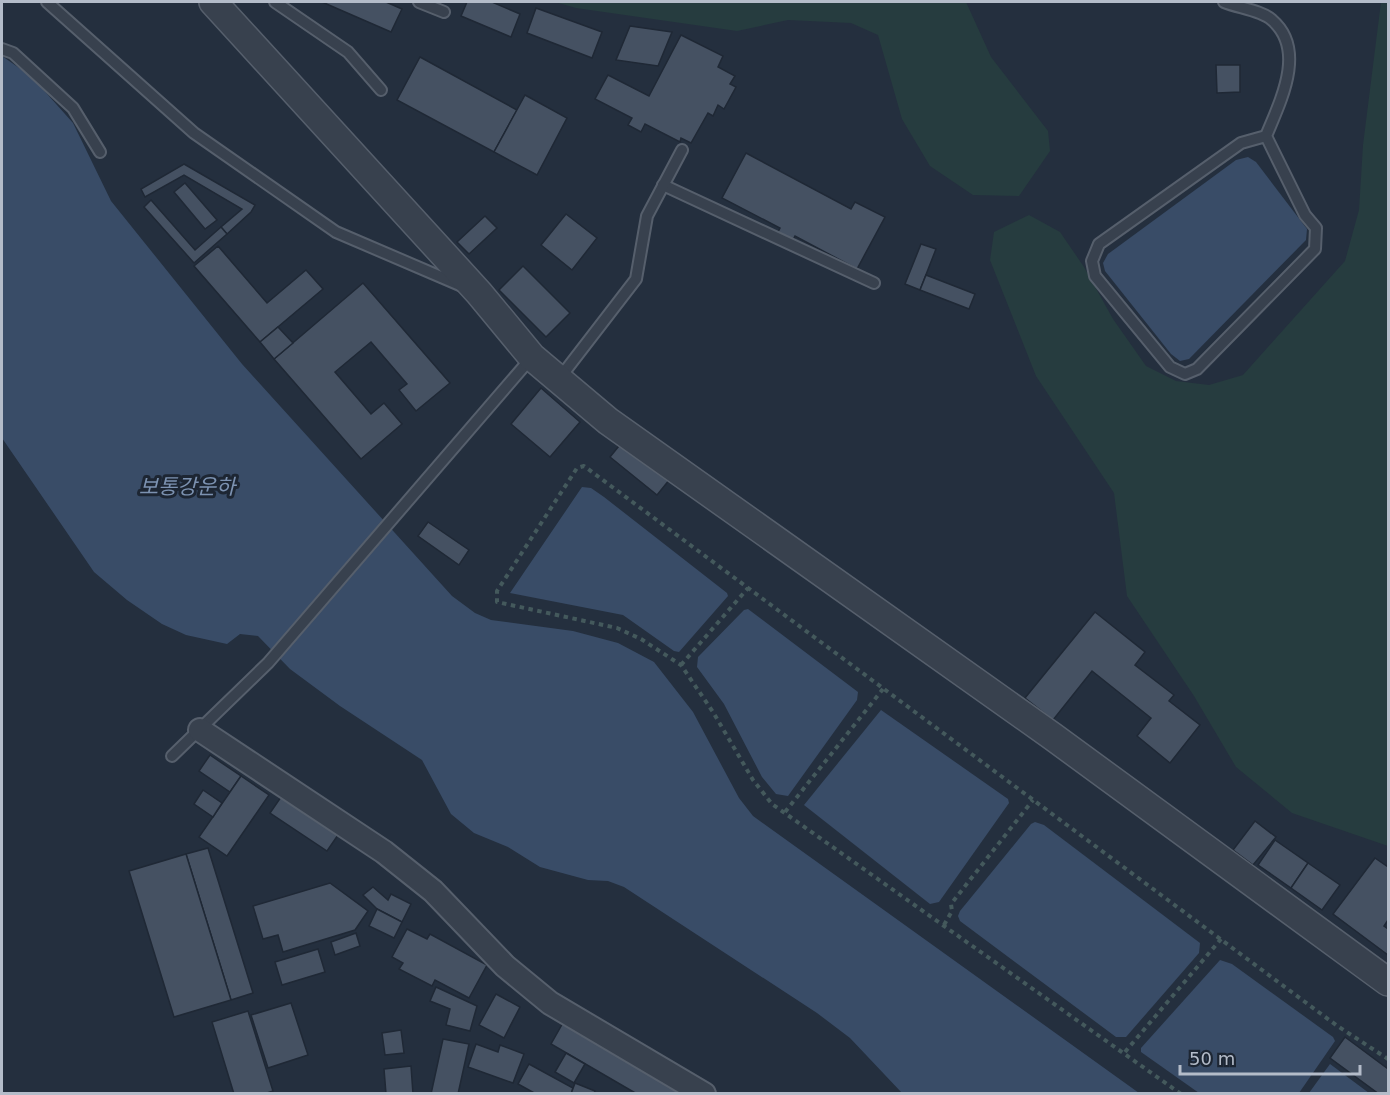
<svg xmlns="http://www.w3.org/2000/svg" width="1390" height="1095" viewBox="0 0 1390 1095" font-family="'DejaVu Sans','Noto Sans KR',sans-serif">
  <rect width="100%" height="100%" fill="#242f3e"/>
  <g fill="#263c3f">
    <polygon points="555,2 966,2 991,57 1048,131 1050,151 1019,196 973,195 930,166 902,119 878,35 851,23 788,20 737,31 576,8"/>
    <polygon points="1381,2 1388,2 1388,846 1292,813 1236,767 1194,696 1127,596 1114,493 1036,376 990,260 994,232 1029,215 1060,232 1084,267 1113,319 1146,366 1176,381 1209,385 1243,375 1345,261 1359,210 1363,145"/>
  </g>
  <g fill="#394c67">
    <polygon points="2,56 32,77 73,123 111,201 242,364 452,596 475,613 491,620 573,631 618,643 654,662 693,712 739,798 753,816 1139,1093 902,1093 850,1038 817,1013 624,887 608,881 588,880 540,867 508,847 474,833 451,814 422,760 340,706 290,669 258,636 240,634 227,644 186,635 162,624 127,600 94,572 2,438"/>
    <polygon points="1248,157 1256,162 1307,229 1306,240 1189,359 1180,361 1171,354 1105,271 1103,263 1108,254 1236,160"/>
    <polygon points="582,487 591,488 604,497 727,593 728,596 679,652 674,651 623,615 510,593"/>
    <polygon points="748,609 858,692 857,700 788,796 776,794 762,777 724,704 697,667 698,657 744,610"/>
    <polygon points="881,710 1008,799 1009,803 939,902 930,904 804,805"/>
    <polygon points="1035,822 1044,825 1200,943 1199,953 1126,1037 1116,1037 960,921 958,916 960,911 1031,824"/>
    <polygon points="1220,960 1232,964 1333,1037 1335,1041 1299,1093 1199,1093 1141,1052 1141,1048"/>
    <polygon points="1330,1064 1369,1093 1309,1093"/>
  </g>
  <g fill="#455162" stroke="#1f2835" stroke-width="1.5">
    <polygon points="322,2 386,2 402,9 391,32"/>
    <polygon points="467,2 492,2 520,14 511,37 461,16"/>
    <polygon points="536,8 602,32 592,58 527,33"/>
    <polygon points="630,26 672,32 658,66 616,60"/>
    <polygon points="681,35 723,56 718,67 735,76 730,84 736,87 724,109 718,105 713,116 708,113 691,143 681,138 680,142 645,124 641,132 628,125 632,118 595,99 608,75 649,96"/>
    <polygon points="420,57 517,110 494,152 397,100"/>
    <polygon points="1216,65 1240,65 1240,92 1217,93"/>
    <polygon points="525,95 567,118 537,175 494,152"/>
    <polygon points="746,153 851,209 855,202 885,217 857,269 795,236 792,242 777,234 780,228 722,198"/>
    <polygon points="184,164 255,205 251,212 227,234 221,227 242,209 184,175 145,197 141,189"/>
    <polygon points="185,183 217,220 205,229 174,192"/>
    <polygon points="151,200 195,250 221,227 227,234 194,263 144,207"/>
    <polygon points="566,214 597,238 572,270 541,245"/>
    <polygon points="485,216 497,228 469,254 457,242"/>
    <polygon points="921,244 936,249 920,290 905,284"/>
    <polygon points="218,246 267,303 306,270 323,289 260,342 194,266"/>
    <polygon points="523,266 570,313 546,337 499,290"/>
    <polygon points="926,275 975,294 969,309 920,290"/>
    <polygon points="363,283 450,383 416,411 399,390 407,384 371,342 335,372 371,414 384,403 402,424 361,459 274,359"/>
    <polygon points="278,327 293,343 274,359 260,342"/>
    <polygon points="541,388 580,422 550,457 511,424"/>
    <polygon points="623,441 670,479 657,495 610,457"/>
    <polygon points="428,522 469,550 459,565 418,536"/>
    <polygon points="1095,612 1145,652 1135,665 1174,695 1169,701 1200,725 1170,763 1137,736 1151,718 1092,671 1053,720 1025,698"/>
    <polygon points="210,755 241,776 230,792 199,771"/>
    <polygon points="241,776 269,795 227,856 199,837"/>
    <polygon points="203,790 222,803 213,817 194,804"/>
    <polygon points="281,797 338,835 327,851 270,813"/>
    <polygon points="1255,821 1276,837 1253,865 1233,850"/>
    <polygon points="1275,840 1308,863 1291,888 1258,865"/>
    <polygon points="208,848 253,993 231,1000 186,854"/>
    <polygon points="186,854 231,1000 174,1017 129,871"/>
    <polygon points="1375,858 1388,867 1388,920 1384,926 1388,929 1388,955 1333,914"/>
    <polygon points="1308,863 1340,885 1322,910 1291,888"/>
    <polygon points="330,883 368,911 355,930 283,952 278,935 263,939 253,906"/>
    <polygon points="373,887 388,900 391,894 411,904 402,922 377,909 363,895"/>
    <polygon points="377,909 402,922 394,938 369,926"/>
    <polygon points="407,929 427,939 430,934 487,965 469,998 435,980 432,986 399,969 403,963 392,957"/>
    <polygon points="356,933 360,946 335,955 331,942"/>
    <polygon points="318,949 325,972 282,985 275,962"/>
    <polygon points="436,987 477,1006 470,1031 446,1025 450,1009 430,1001"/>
    <polygon points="496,994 520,1007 504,1038 479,1025"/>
    <polygon points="291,1003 308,1055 268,1068 251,1015"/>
    <polygon points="248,1011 273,1091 264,1094 234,1094 212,1022"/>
    <polygon points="564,1021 689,1094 637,1094 551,1044"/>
    <polygon points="401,1030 404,1053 385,1055 382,1033"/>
    <polygon points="1345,1037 1388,1069 1388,1094 1379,1094 1330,1058"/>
    <polygon points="443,1039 469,1044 458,1094 431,1094"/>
    <polygon points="476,1044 498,1052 500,1045 524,1054 513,1083 468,1067"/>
    <polygon points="566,1053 585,1064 574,1083 555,1072"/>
    <polygon points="529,1064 573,1088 571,1094 536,1094 518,1084"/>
    <polygon points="411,1066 413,1094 386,1094 384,1069"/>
    <polygon points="575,1083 595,1091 594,1094 571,1094"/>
  </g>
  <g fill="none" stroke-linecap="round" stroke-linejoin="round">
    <defs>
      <g id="service">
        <polyline points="47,2 194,133 336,232 462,286"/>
        <polyline points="275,2 348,52 381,90"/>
        <polyline points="419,2 444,12"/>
        <path d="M1224 2C1238 8 1261 10 1272 20 1307 50 1280 102 1266 136L1305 215 1316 228 1315 249 1197 369 1185 374 1170 367 1095 276 1092 261 1099 244 1241 143 1266 136"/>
        <polyline points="2,49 13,53 73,108 100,152"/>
        <polyline points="663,185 874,283"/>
        <polyline points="559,379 636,279 647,216 682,150"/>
        <polyline points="172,756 268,663 532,357"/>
      </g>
      <polyline id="minor" points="200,730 384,852 433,891 505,966 550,1003 704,1094"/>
      <polyline id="tertiary" points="213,2 479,293 532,357 608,421 1052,736 1388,982"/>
    </defs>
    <use href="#service" stroke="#565f6c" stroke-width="14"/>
    <use href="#minor" stroke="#565f6c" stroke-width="26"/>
    <use href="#tertiary" stroke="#565f6c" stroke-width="30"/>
    <g stroke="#44595c" stroke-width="4" stroke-dasharray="4.5 4.5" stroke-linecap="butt">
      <polyline points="681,665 748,588"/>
      <polyline points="785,812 883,689"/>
      <polyline points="944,925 952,911 951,904 1033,800"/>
      <polyline points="1125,1052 1221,939"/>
      <polyline points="1181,1094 772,804 753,780 713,712 681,665 641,639 617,628 497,602 497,591 577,468 584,466 1336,1025 1388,1059"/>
    </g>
    <use href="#service" stroke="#38414e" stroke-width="10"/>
    <use href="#minor" stroke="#38414e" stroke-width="22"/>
    <use href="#tertiary" stroke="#38414e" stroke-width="27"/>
  </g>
  <g text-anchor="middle" stroke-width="6" stroke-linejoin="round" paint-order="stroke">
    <g font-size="21" font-style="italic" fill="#7c92b1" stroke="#1d2633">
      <text x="187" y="494">보통강운하</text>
    </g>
  </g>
  <rect width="1390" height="1095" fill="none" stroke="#b4bcc9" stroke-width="6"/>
  <path d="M1180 1065v9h180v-9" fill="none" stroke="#b4bcc9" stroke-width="3"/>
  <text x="1189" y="1065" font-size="18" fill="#b4bcc9" stroke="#1d2633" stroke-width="4.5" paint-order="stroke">50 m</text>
</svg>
